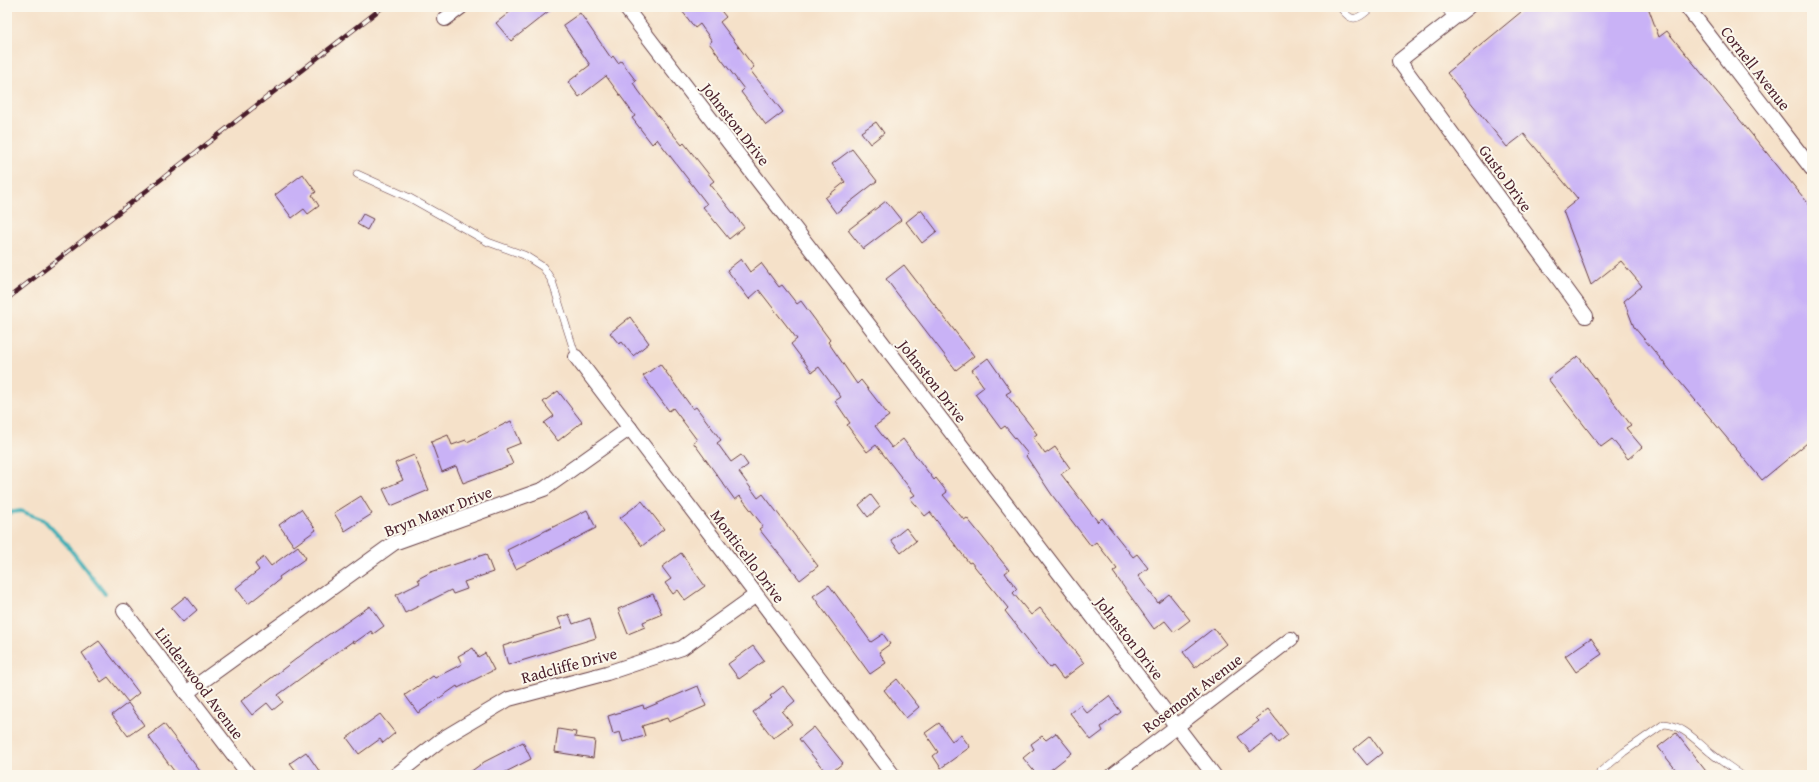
<svg xmlns="http://www.w3.org/2000/svg" width="1819" height="782" viewBox="0 0 1819 782" font-family="'Gentium Book Plus',serif">
  <rect width="100%" height="100%" fill="#fbf7ec"/>
  <filter id="ink" filterUnits="userSpaceOnUse"><feTurbulence type="fractalNoise" baseFrequency=".025" numOctaves="2"/><feDisplacementMap in="SourceGraphic" scale="8" xChannelSelector="R" yChannelSelector="G"/><feConvolveMatrix kernelMatrix="1 2 1 2 8 2 1 2 1" color-interpolation-filters="sRGB"/></filter>
  <filter id="wash" filterUnits="userSpaceOnUse"><feTurbulence type="fractalNoise" baseFrequency=".012" numOctaves="4" result="noise"/><feDisplacementMap in="SourceGraphic" scale="16" xChannelSelector="R" yChannelSelector="G"/><feGaussianBlur stdDeviation="0.9" result="paint"/><feColorMatrix in="noise" values="0 0 0 0 0 0 0 0 0 0 0 0 0 0 0 0 0 1.4 0 .05"/><feComposite in="paint" operator="in"/></filter>
  <g filter="url(#wash)">
    <rect width="100%" height="100%" fill="#f5e1c9"/>
    <g fill="none" stroke-linecap="round" stroke-linejoin="round">
      <polyline stroke="#3daeb5" stroke-width="4" points="7,513 21,511 44,520 67,545 105,594"/>
    </g>
    <g id="blocks">
      <g fill="#c9b2f6">
        <polygon points="516,7 554,7 511,41 496,23"/>
        <polygon points="679,7 718,7 726,17 720,22 754,67 750,70 783,112 766,125 741,92 744,89 709,43 712,41 700,24 695,28"/>
        <polygon points="1527,7 1648,7 1659,37 1667,31 1812,208 1812,439 1762,480 1634,327 1624,301 1642,286 1621,261 1591,285 1563,211 1578,199 1524,134 1507,147 1447,73"/>
        <polygon points="580,13 611,58 613,56 618,63 621,61 636,81 633,83 649,105 682,145 684,143 714,181 710,184 744,227 729,239 703,207 707,204 657,139 652,144 632,118 635,116 606,76 579,97 568,82 590,65 563,25"/>
        <polygon points="876,122 884,133 870,144 861,132"/>
        <polygon points="852,149 877,181 836,213 825,198 845,182 832,164"/>
        <polygon points="303,174 316,192 312,195 319,206 308,214 304,209 292,218 275,195"/>
        <polygon points="886,201 901,220 863,249 848,230"/>
        <polygon points="921,210 937,231 922,243 906,222"/>
        <polygon points="363,214 373,219 367,230 357,224"/>
        <polygon points="741,259 750,272 761,263 779,287 782,285 797,304 801,301 830,340 828,342 857,384 861,380 889,416 875,426 892,448 903,439 934,480 936,478 947,492 943,495 964,520 967,518 1009,570 1005,573 1017,589 1013,593 1031,615 1040,608 1084,663 1063,679 1053,666 1050,668 1005,611 1008,608 971,562 969,563 930,512 925,516 910,498 915,495 876,445 867,452 847,425 850,423 835,401 841,397 819,367 812,372 791,344 797,339 759,290 749,299 727,270"/>
        <polygon points="904,265 974,356 956,370 886,279"/>
        <polygon points="630,317 649,343 633,356 622,342 619,344 610,333"/>
        <polygon points="1578,356 1631,425 1626,428 1642,447 1628,459 1612,439 1601,447 1548,379"/>
        <polygon points="988,358 1011,391 1006,394 1037,434 1033,437 1045,454 1055,447 1070,468 1061,474 1098,522 1102,518 1133,557 1137,554 1148,568 1138,576 1158,603 1169,594 1190,620 1174,632 1165,621 1154,629 1113,572 1117,569 1096,542 1091,546 1052,495 1026,456 1028,454 1005,426 1001,429 975,394 984,387 972,370"/>
        <polygon points="660,364 693,409 696,407 721,440 717,443 731,462 741,455 748,465 739,472 758,498 763,494 818,566 800,580 759,529 763,526 740,496 735,500 693,442 697,440 673,408 669,411 643,376"/>
        <polygon points="558,391 582,422 558,441 544,423 554,416 543,402"/>
        <polygon points="511,421 521,443 506,449 513,464 463,483 456,466 442,472 431,442 448,435 452,445 466,440 467,442"/>
        <polygon points="414,455 429,490 391,506 383,489 403,480 395,463"/>
        <polygon points="871,495 880,507 868,517 859,505"/>
        <polygon points="361,496 372,514 345,531 334,513"/>
        <polygon points="642,501 664,529 642,546 620,518"/>
        <polygon points="301,509 316,530 294,546 279,525"/>
        <polygon points="587,510 596,528 516,569 507,550"/>
        <polygon points="906,528 916,541 901,553 891,540"/>
        <polygon points="298,546 306,558 279,577 280,579 248,604 236,588 259,570 255,564 264,557 271,566"/>
        <polygon points="681,553 705,586 685,600 678,590 673,594 665,583 671,579 662,567"/>
        <polygon points="486,554 493,572 464,582 467,589 453,594 451,590 405,613 396,595 420,583 418,579 431,572"/>
        <polygon points="829,585 871,642 883,634 890,644 879,652 886,663 870,674 813,596"/>
        <polygon points="653,594 662,614 643,622 645,627 628,634 618,609"/>
        <polygon points="186,596 197,610 183,622 171,608"/>
        <polygon points="370,606 384,626 373,634 371,631 354,643 353,641 301,678 278,695 283,702 273,710 267,703 252,715 241,701 325,637"/>
        <polygon points="569,614 573,624 590,618 596,638 508,665 503,646 562,628 558,618"/>
        <polygon points="1214,628 1226,644 1195,668 1183,652"/>
        <polygon points="1591,638 1602,654 1576,672 1565,656"/>
        <polygon points="99,641 139,693 128,702 108,677 101,682 82,653"/>
        <polygon points="753,646 764,661 739,679 728,664"/>
        <polygon points="473,648 478,657 485,653 494,670 458,688 457,686 418,713 405,695 433,676 435,678 462,664 458,656"/>
        <polygon points="897,679 919,707 906,718 884,690"/>
        <polygon points="698,686 706,706 669,722 667,718 642,726 645,736 623,742 620,732 613,734 608,716 643,705 644,709"/>
        <polygon points="783,686 795,701 782,712 792,724 773,738 753,712 772,698 770,696"/>
        <polygon points="1109,696 1121,712 1101,727 1103,731 1091,740 1070,713 1080,705 1087,713"/>
        <polygon points="128,703 144,725 128,736 112,715"/>
        <polygon points="1268,709 1288,735 1278,743 1272,735 1250,752 1238,737 1259,721 1256,718"/>
        <polygon points="380,714 395,733 383,743 380,739 359,754 347,738"/>
        <polygon points="939,723 952,741 961,735 970,747 941,768 933,756 938,752 925,733"/>
        <polygon points="164,724 203,775 177,775 148,736"/>
        <polygon points="814,727 843,763 828,775 799,739"/>
        <polygon points="558,729 576,732 575,737 595,740 593,758 555,752"/>
        <polygon points="1056,733 1072,753 1044,775 1037,775 1023,758 1034,749 1031,744 1042,736 1046,740"/>
        <polygon points="1676,733 1709,775 1680,775 1658,747"/>
        <polygon points="1370,736 1382,753 1367,765 1354,749"/>
        <polygon points="523,742 531,759 500,775 466,775 484,762"/>
        <polygon points="306,752 322,775 299,775 290,763"/>
      </g>
    </g>
  </g>
  <g filter="url(#ink)">
    <use href="#blocks" fill-opacity="0" stroke="#643c43" stroke-width="1"/>
    <g fill="none" stroke-linecap="round" stroke-linejoin="round">
      <defs>
        <g id="service">
          <path d="M1340 7C1353 25 1357 19 1372 7"/>
          <polyline points="1444,7 1453,19"/>
          <polyline points="357,174 410,198 488,242 524,255 543,267 552,281 576,357"/>
          <path d="M1599 775 1600 772 1624 752 1664 724C1683 725 1696 741 1711 753 1720 761 1731 767 1741 775"/>
        </g>
        <g id="minor">
          <polyline points="625,7 1214,775"/>
          <polyline points="1468,7 1399,61 1586,316"/>
          <polyline points="1687,7 1812,169"/>
          <polyline points="445,19 461,7"/>
          <polyline points="576,357 893,775"/>
          <polyline points="124,611 249,775"/>
          <polyline points="186,693 394,543 544,489 630,428"/>
          <polyline points="396,775 442,739 509,699 607,673 682,648 756,595"/>
          <polyline points="1113,775 1291,639"/>
        </g>
      </defs>
      <use href="#service" stroke="#643c43" stroke-width="8"/>
      <use href="#minor" stroke="#643c43" stroke-width="16"/>
      <use href="#service" stroke="#fff" stroke-width="7"/>
      <use href="#minor" stroke="#fff" stroke-width="14"/>
      <defs>
        <polyline id="rail" points="7,299 383,7"/>
      </defs>
      <use href="#rail" stroke="#4a1f2b" stroke-width="4.5"/>
      <use href="#rail" stroke="#fbf7ec" stroke-width="3" stroke-dasharray="9" stroke-linecap="butt"/>
    </g>
  </g>
  <g text-anchor="middle" stroke-width="4" stroke-linejoin="round" paint-order="stroke">
    <g font-size="16" fill="#4a1f2b" stroke="#fbf7ec">
      <text transform="translate(1756 68) rotate(52)" y="6">Cornell Avenue</text>
      <text transform="translate(736 124) rotate(52)" y="6">Johnston Drive</text>
      <text transform="translate(1506 178) rotate(54)" y="6">Gusto Drive</text>
      <text transform="translate(933 381) rotate(52)" y="6">Johnston Drive</text>
      <text transform="translate(438 511) rotate(-21)" y="6">Bryn Mawr Drive</text>
      <text transform="translate(748 556) rotate(53)" y="6">Monticello Drive</text>
      <text transform="translate(1130 638) rotate(52)" y="6">Johnston Drive</text>
      <text transform="translate(569 665) rotate(-15)" y="6">Radcliffe Drive</text>
      <text transform="translate(200 683) rotate(53)" y="6">Lindenwood Avenue</text>
      <text transform="translate(1192 693) rotate(-37)" y="6">Rosemont Avenue</text>
    </g>
  </g>
  <rect width="1819" height="782" fill="none" stroke="#fbf7ec" stroke-width="24"/>
</svg>
